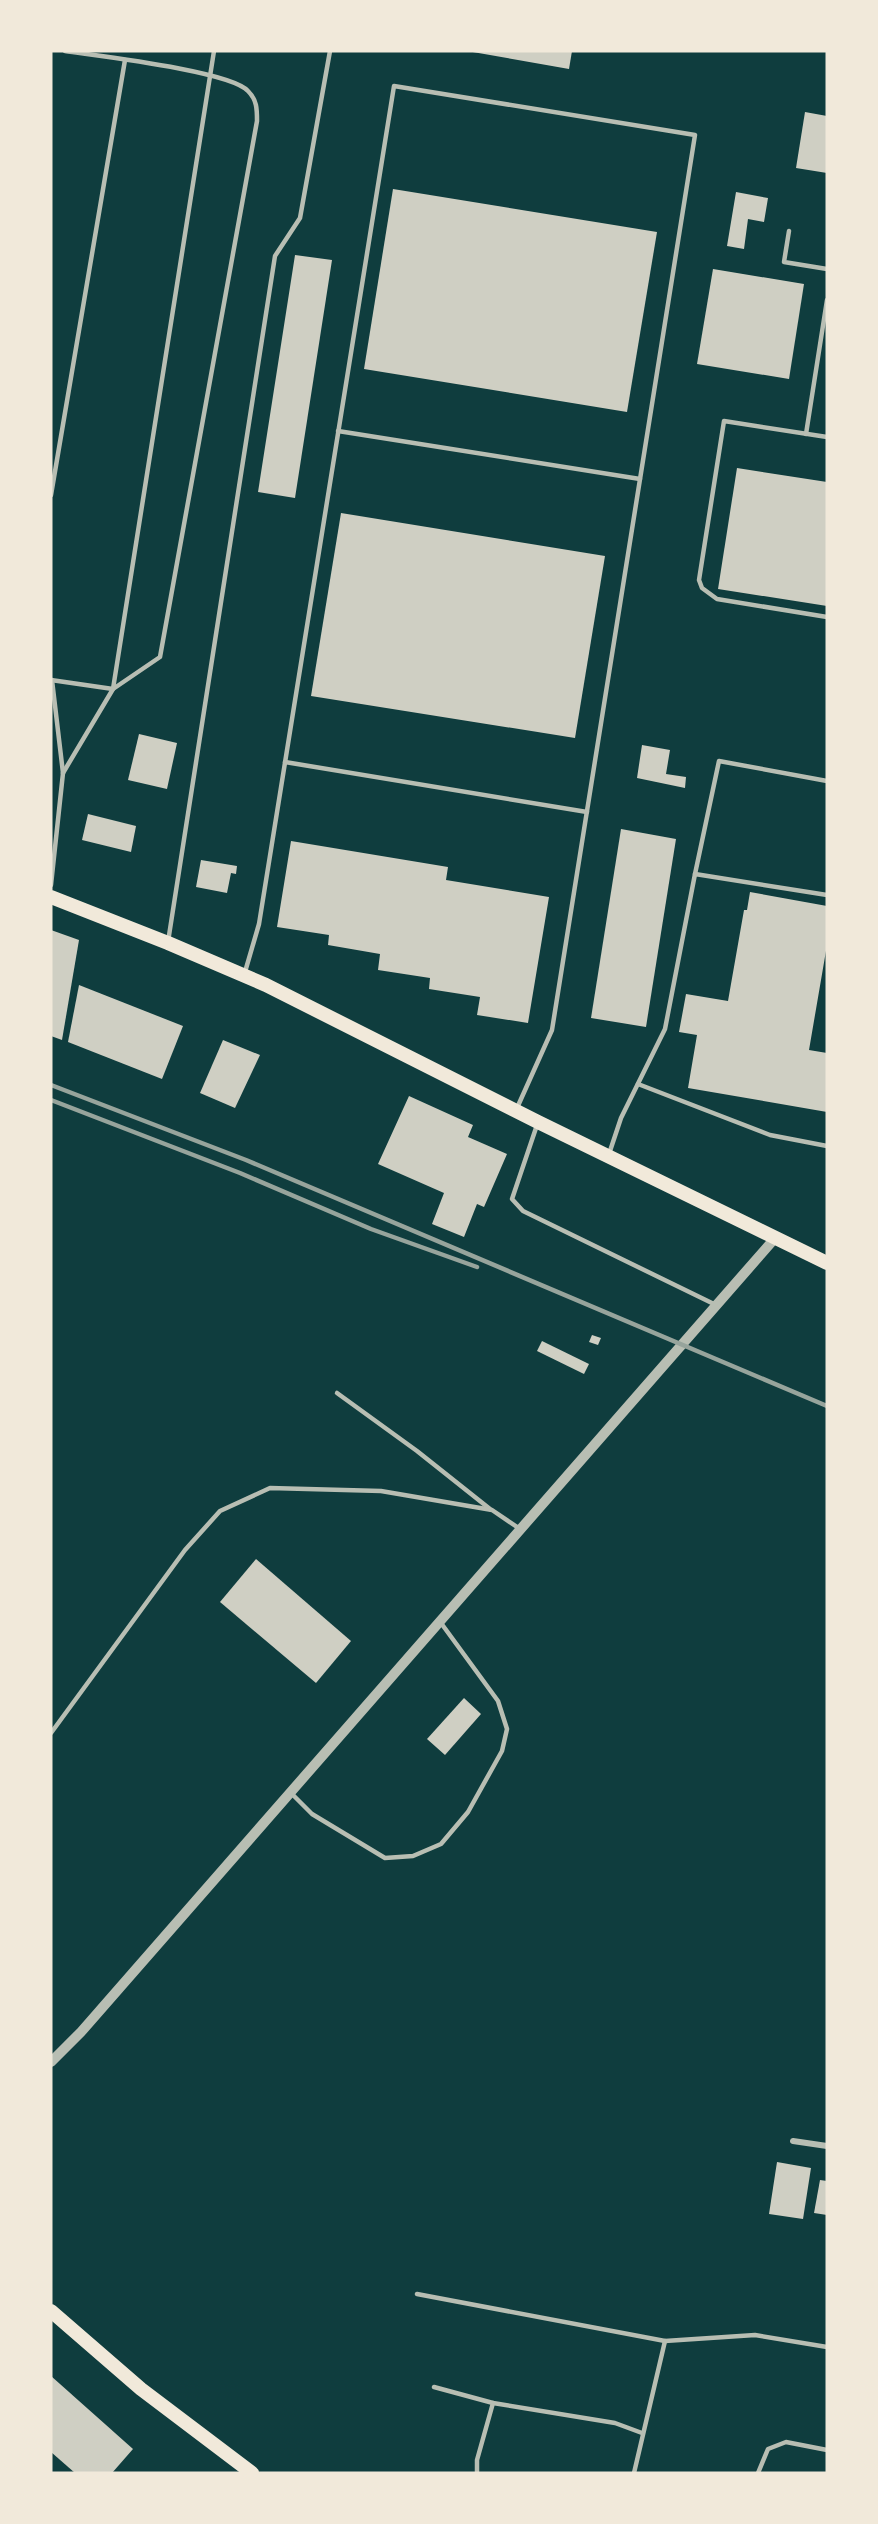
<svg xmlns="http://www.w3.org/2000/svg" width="878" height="2524" viewBox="0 0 878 2524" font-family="Cabin,sans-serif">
  <rect width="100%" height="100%" fill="#0f3d3e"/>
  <g fill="#cfcfc3">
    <polygon points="467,51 572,51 569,69"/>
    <polygon points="805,112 827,116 827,173 796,168"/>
    <polygon points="393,189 657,232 627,412 364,369"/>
    <polygon points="736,192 768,198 764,222 748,219 744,249 727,246"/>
    <polygon points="295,255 332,260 295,498 258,492"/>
    <polygon points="713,269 804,284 789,379 697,364"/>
    <polygon points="737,468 827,482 827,606 718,589"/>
    <polygon points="341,513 605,556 575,738 311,696"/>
    <polygon points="139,734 177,743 167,789 128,780"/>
    <polygon points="642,745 670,750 666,774 686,777 685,788 637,778"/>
    <polygon points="88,814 136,826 131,852 82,840"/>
    <polygon points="621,829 676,839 646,1027 591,1018"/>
    <polygon points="291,841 448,867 446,880 549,897 528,1023 477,1015 480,997 429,989 430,978 378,970 380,954 328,945 329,935 277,927"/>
    <polygon points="201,860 237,866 236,874 231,873 227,893 196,887"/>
    <polygon points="750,892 827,906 827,945 809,1050 827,1053 827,1112 688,1088 697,1035 679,1032 686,994 728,1001 744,910 747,910"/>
    <polygon points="51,930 79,940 62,1040 51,1036"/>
    <polygon points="79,985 183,1026 162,1079 68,1042"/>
    <polygon points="223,1040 260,1055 235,1108 200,1093"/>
    <polygon points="409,1096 473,1125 468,1137 507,1154 484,1207 477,1204 464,1237 432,1224 444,1193 378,1164"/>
    <polygon points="592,1335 601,1338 598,1345 589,1342"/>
    <polygon points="542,1341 589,1364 584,1374 537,1351"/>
    <polygon points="256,1559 351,1641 316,1683 220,1602"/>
    <polygon points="464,1698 481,1714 445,1755 427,1739"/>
    <polygon points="777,2162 811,2168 803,2219 769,2214"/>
    <polygon points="820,2180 827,2181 827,2215 814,2213"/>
    <polygon points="51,2376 133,2449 112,2473 75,2473 51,2452"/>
  </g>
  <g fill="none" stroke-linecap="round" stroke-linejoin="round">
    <g stroke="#b8beb3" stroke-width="4.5">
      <polyline points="789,231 784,262 827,269"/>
      <polyline points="338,431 640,479"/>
      <polyline points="806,434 827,300"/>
      <polyline points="827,437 724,421 699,580 702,588 717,599 827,617"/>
      <polyline points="51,495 125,60"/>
      <polyline points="51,680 113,689 214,51"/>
      <polyline points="285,762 587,812"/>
      <path d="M63 773 113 689 160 657 257 121C257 109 257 100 248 91 230 71 98 56 65 51"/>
      <polyline points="695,874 719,761 827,781"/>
      <polyline points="51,885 63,773 52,680"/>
      <polyline points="168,942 275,256 300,218 330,51"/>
      <polyline points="245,972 259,924 394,86 695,135 552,1030 517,1108"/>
      <polyline points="638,1084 770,1135 827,1146"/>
      <polyline points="537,1125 512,1199 523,1211 716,1305"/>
      <polyline points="609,1154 621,1118 665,1029 695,874 827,895"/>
      <polyline points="337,1393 417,1451 490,1509"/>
      <polyline points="51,1733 185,1550 220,1511 270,1488 381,1491 492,1510 520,1529"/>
      <polyline points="290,1792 312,1814 385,1858 413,1856 441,1844 468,1812 502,1751 507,1729 498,1701 441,1623"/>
      <polyline points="417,2294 665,2341 755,2335 827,2347"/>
      <polyline points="434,2387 493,2403 615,2423 642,2433"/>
      <polyline points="477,2473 477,2460 493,2403"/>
      <polyline points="634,2473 665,2341"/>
      <polyline points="758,2473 768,2449 786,2442 827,2450"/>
    </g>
    <polyline stroke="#b8beb3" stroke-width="6" points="793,2141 827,2146"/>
    <polyline stroke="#b8beb3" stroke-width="10" points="51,2062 81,2032 776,1237"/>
    <g stroke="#f1e9da" stroke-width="14">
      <polyline points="51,897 168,943 266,985 538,1122 827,1263"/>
      <polyline points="51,2311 141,2389 252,2473"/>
    </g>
    <g stroke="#97a49c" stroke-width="4.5">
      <polyline points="51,1085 246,1160 827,1406"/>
      <polyline points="51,1100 240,1173 371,1229 477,1267"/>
    </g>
  </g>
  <rect width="878" height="2524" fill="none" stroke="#f1e9da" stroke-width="105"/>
</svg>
